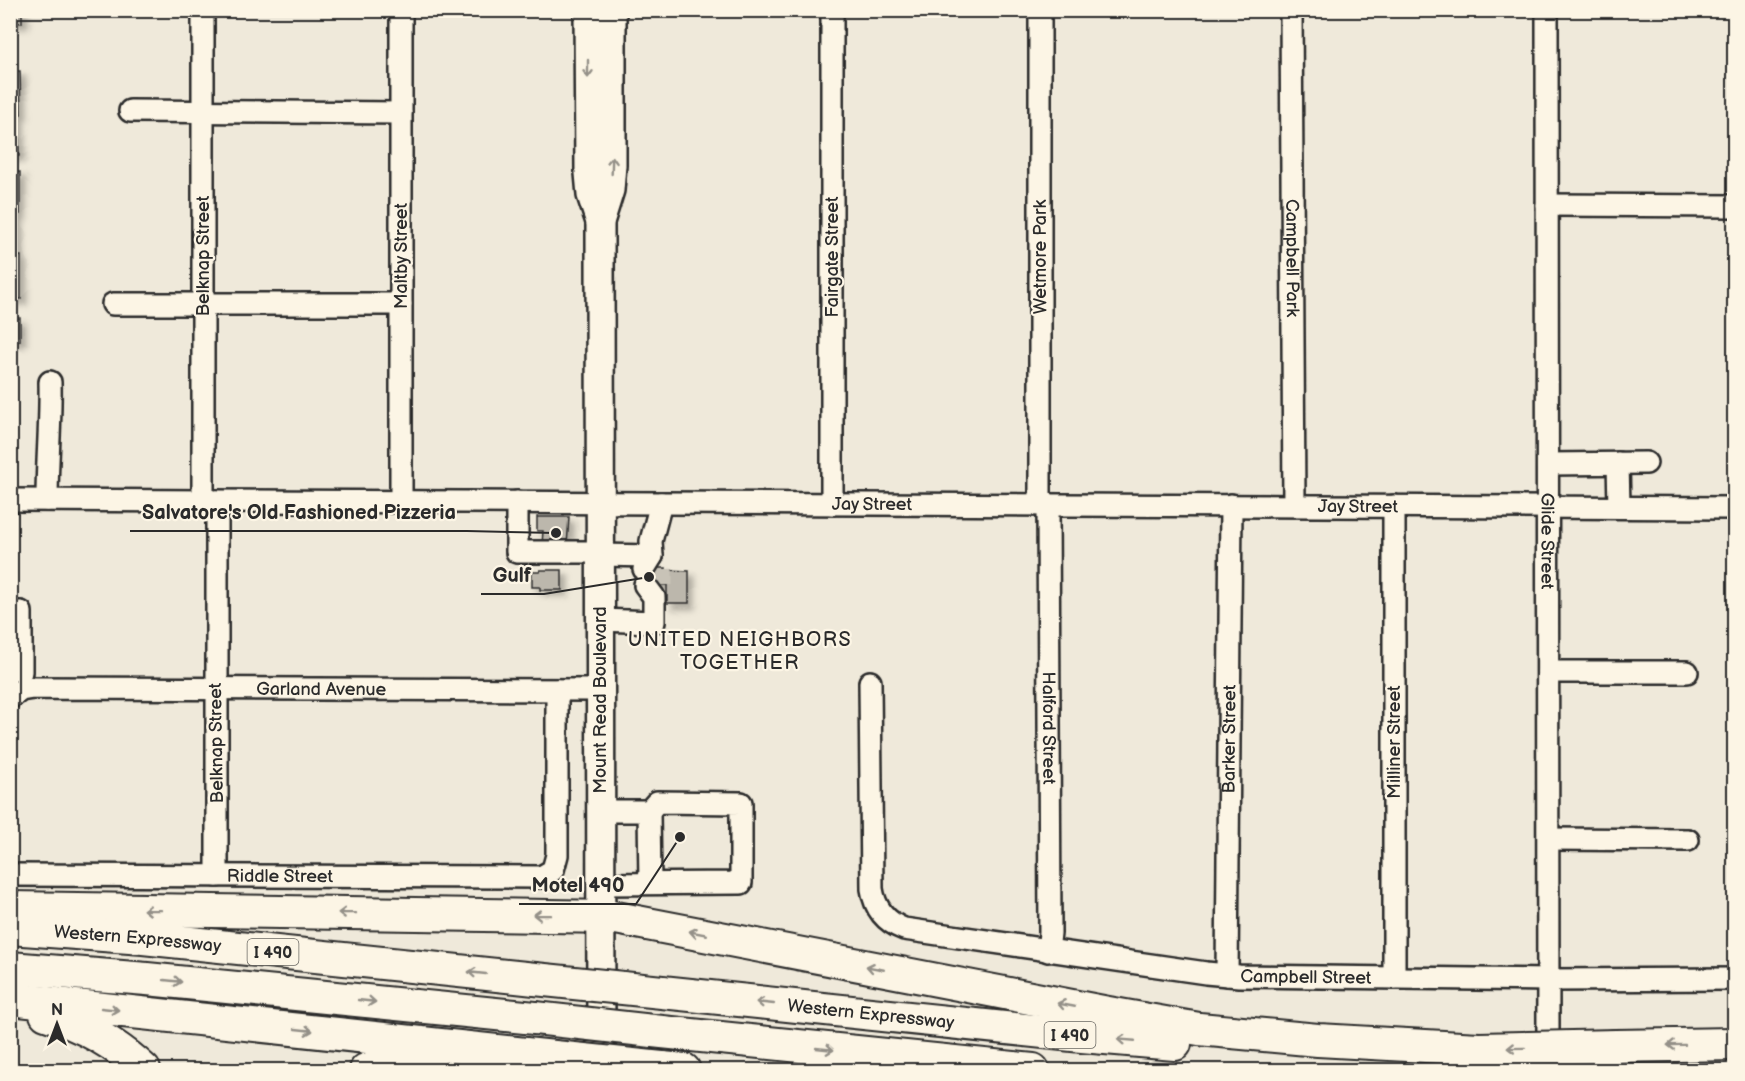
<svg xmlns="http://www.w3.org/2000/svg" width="1745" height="1081" viewBox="0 0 1745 1081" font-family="'Balsamiq Sans',sans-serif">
  <defs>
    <filter id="shadow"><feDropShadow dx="5.5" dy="5.5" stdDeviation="3" flood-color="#0004"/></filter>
  </defs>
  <rect width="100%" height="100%" fill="#efe9da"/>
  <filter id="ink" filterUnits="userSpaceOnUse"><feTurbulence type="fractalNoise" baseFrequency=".0167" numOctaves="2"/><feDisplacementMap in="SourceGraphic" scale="12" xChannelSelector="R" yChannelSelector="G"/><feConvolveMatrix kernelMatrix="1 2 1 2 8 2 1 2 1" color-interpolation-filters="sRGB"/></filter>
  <g filter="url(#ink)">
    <g fill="#bcb7ac" stroke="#2b2b2b" stroke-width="1.5" filter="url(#shadow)">
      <polygon points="10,10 22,10 22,23 10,22"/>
      <polygon points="10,71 20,71 21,114 18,114 19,156 10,156"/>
      <polygon points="10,172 20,172 20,214 17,214 18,256 21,256 21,299 10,299"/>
      <rect x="10" y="318" width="10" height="23"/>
      <polygon points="537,517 569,517 567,546 542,545 543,531 537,531"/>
      <polygon points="639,568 666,568 666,585 639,584"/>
      <polygon points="540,570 562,570 562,590 540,590 540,587 532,587 532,572 540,572"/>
      <polygon points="667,570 689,571 689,603 667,603"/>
    </g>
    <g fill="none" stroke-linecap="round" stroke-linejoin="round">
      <polyline stroke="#c8c3b7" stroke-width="21" stroke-dasharray="21 10" stroke-linecap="butt" points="662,569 662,585"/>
      <defs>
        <g id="minor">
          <polyline points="401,10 401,502"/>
          <polyline points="1040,10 1040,504"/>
          <path id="s1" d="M1291 10 1294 505"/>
          <path id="s2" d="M1547 10 1548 1070"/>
          <polyline points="130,111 401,113"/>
          <polyline points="1547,205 1734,206"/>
          <polyline points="113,304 401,304"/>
          <polyline points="1618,463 1619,507"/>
          <polyline points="1548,464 1646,463"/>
          <path id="s3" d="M10 500 1734 508"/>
          <path d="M47 500C47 461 51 421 50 382"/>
          <polyline points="203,501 203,10"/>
          <polyline points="217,501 217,876"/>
          <polyline points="517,502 517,552 600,552"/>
          <polyline points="832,504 832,10"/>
          <path id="s4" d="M1048 504 1050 933 1048 951"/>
          <polyline points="1394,506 1394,978"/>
          <polyline points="600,555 652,556"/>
          <polyline points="644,569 652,556 651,541 661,503"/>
          <polyline points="10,612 21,612 21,672"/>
          <polyline points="600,620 654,622 654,597 645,585"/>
          <polyline points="1548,672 1687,672"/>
          <path id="s5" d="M870 682 872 889C875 909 886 922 904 929L1206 973 1239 976 1547 980 1734 979"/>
          <path id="s6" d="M10 698 21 690 33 688 600 690"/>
          <polyline points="600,811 649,811 657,802 741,803 741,883 601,884"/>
          <polyline points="649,811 650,883"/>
          <polyline points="1549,839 1688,840"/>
          <path id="s7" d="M10 875 541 877 553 870 557 855V690"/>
          <path id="s8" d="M1227 975 1231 505"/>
        </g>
        <g id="major">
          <polyline points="588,10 589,173 591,195 600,222"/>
          <polyline points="601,1070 600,222 610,190 612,165 612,10"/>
        </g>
        <g id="highway">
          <polyline points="10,908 611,917 1108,1013 1199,1029 1318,1040 1479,1049"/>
          <path id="s9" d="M10 928 143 938 535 979"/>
          <polyline points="10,968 147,979 535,1018"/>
          <path id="s10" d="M662 992 1082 1036 1175 1044"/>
          <polyline points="10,999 535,1055"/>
          <path d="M46 1014C83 1025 116 1044 144 1070"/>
          <polyline points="662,1032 1033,1070"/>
          <polyline points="1616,1046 1734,1044"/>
          <polyline points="662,1068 684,1070"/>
          <polyline points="366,1070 395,1060 432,1054"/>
        </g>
      </defs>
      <use href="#minor" stroke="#2b2b2b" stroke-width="26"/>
      <use href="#major" stroke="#2b2b2b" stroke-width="32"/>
      <use href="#highway" stroke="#2b2b2b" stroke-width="36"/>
      <use href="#minor" stroke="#fcf5e5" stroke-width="21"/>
      <use href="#major" stroke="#fcf5e5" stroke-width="27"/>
      <use href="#highway" stroke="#fcf5e5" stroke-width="32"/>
      <defs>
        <g id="highway-bridge">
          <polyline points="535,979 662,992"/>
          <polyline points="535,1018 662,1032"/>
          <polyline points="1479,1049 1616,1046"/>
          <polyline points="535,1055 662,1068"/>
        </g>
      </defs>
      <use href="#highway-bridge" stroke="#2b2b2b" stroke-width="36" stroke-linecap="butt"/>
      <use href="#highway-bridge" stroke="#fcf5e5" stroke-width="32"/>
    </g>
    <defs><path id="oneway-shaft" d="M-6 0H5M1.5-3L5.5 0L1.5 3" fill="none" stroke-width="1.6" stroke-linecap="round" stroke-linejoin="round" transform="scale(1.5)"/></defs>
    <g stroke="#949088">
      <use href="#oneway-shaft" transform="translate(588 69) rotate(90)"/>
      <use href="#oneway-shaft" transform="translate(612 165) rotate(-88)"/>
      <use href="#oneway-shaft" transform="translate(152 910) rotate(-179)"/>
      <use href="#oneway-shaft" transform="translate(347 913) rotate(-179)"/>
      <use href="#oneway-shaft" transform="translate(542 915) rotate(-179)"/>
      <use href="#oneway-shaft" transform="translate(698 933) rotate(-169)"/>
      <use href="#oneway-shaft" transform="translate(875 968) rotate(-169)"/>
      <use href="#oneway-shaft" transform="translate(477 973) rotate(-174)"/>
      <use href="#oneway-shaft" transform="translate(173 981) rotate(6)"/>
      <use href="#oneway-shaft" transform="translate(367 1001) rotate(6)"/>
      <use href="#oneway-shaft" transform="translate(765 1003) rotate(-174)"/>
      <use href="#oneway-shaft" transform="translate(1066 1005) rotate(-169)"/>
      <use href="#oneway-shaft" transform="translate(110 1009) rotate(6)"/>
      <use href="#oneway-shaft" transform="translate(304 1030) rotate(6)"/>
      <use href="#oneway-shaft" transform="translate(1126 1040) rotate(-175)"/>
      <use href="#oneway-shaft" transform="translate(1676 1045) rotate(179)"/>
      <use href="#oneway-shaft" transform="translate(1516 1048) rotate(179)"/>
      <use href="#oneway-shaft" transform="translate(825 1049) rotate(6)"/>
    </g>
  </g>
  <g text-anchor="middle" stroke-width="4.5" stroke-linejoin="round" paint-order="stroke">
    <g fill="#fcf5e5" stroke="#6a6863" stroke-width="1.5">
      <rect x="247.5" y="939" width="51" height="26" rx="4.5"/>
      <rect x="1044.5" y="1022" width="51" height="26" rx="4.5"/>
    </g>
    <g font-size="16" font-weight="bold" fill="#2b2b2b">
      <text x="273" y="958">I 490</text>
      <text x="1070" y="1041">I 490</text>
    </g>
    <g font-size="18" fill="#2b2b2b" stroke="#fcf5e5">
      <text transform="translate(203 256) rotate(-90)" y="6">Belknap Street</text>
      <text transform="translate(401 256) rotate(-90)" y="6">Maltby Street</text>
      <text transform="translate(832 257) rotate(-90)" y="6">Fairgate Street</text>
      <text transform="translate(1040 257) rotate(-90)" y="6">Wetmore Park</text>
      <text dy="6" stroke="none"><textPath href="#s1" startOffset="248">Campbell Park</textPath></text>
      <text dy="6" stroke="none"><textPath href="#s3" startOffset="862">Jay Street</textPath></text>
      <text dy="6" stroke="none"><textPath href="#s3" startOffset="1348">Jay Street</textPath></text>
      <text dy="6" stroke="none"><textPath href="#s2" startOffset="531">Glide Street</textPath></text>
      <text dy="6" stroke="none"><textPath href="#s6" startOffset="314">Garland Avenue</textPath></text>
      <text transform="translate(600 700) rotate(-90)" y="6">Mount Read Boulevard</text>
      <text dy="6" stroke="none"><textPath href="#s4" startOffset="224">Halford Street</textPath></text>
      <text dy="6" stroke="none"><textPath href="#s8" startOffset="236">Barker Street</textPath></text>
      <text transform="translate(1394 742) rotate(-90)" y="6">Milliner Street</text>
      <text transform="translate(216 743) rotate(-91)" y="6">Belknap Street</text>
      <text dy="6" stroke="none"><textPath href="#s7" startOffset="270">Riddle Street</textPath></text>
      <text dy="6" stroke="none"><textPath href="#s9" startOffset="128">Western Expressway</textPath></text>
      <text dy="6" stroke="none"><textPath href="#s5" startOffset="666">Campbell Street</textPath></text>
      <text dy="6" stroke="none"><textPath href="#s10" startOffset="210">Western Expressway</textPath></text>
    </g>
    <g font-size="20" letter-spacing="1.5" fill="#2b2b2b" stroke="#fcf5e5">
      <text x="740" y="646">UNITED NEIGHBORS<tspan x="740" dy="23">TOGETHER</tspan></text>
    </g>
  </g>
  <path fill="none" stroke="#2b2b2b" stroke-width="2" d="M556 533L467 531H130M649 577L544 594H481M680 837L636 904H519"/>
  <g fill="#2b2b2b" stroke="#fcf5e5" stroke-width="2">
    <circle cx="556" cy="533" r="6"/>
    <circle cx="649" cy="577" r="6"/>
    <circle cx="680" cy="837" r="6"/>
  </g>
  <g font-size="20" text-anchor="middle" font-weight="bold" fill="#2b2b2b" stroke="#fcf5e5" stroke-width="4.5" stroke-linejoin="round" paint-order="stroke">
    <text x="299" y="519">Salvatore's Old Fashioned Pizzeria</text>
    <text x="512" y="582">Gulf</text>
    <text x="578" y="892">Motel 490</text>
  </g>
  <rect width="1745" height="1081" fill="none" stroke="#fcf5e5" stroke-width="36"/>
  <rect x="18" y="18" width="1709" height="1045" fill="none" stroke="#2b2b2b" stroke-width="2" filter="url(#ink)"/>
  <g transform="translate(57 1024)" stroke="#fcf5e5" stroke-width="4.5" paint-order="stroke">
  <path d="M0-4.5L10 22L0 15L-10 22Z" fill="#2b2b2b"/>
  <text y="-9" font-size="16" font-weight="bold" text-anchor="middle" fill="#2b2b2b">N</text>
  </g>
</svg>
